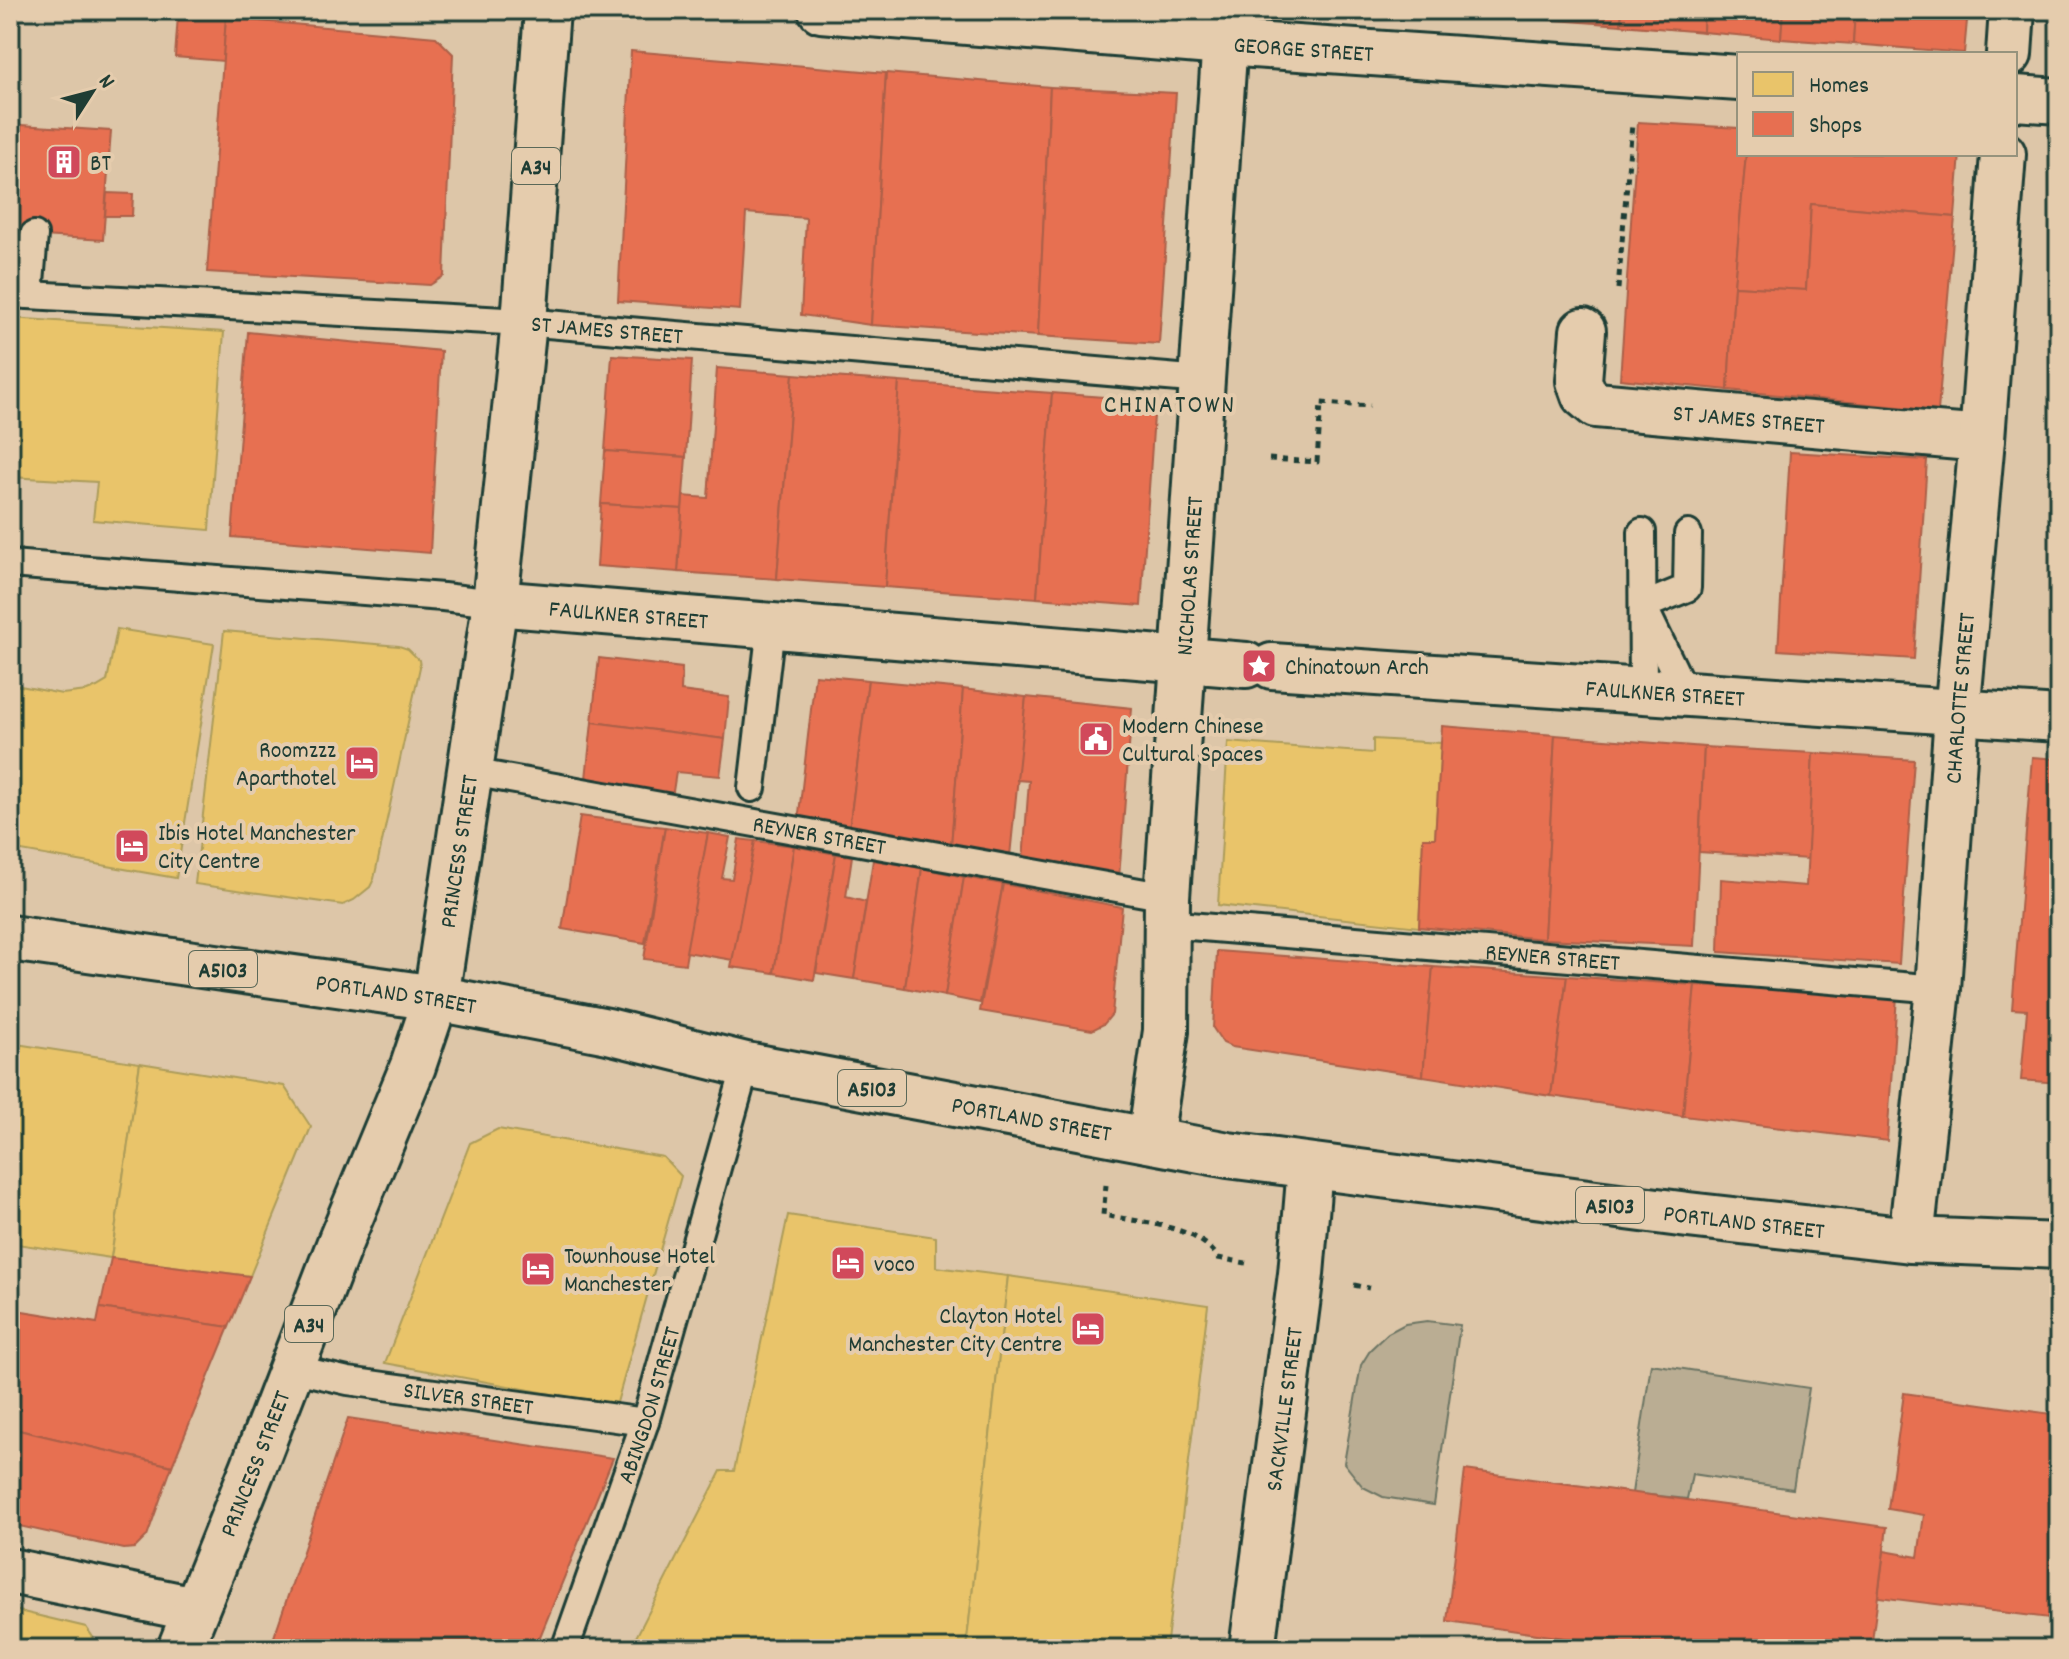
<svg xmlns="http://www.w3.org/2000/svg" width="2069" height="1659" viewBox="0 0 2069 1659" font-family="Dekko,sans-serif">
  <rect width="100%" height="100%" fill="#ddc6a8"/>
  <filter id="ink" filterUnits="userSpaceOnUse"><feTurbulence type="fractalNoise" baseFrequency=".0125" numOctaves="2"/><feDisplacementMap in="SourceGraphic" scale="16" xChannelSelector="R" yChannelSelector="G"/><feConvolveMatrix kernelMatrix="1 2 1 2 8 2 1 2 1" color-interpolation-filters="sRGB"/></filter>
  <g filter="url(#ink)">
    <g fill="#baad93" stroke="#6c7564" stroke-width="2">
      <polygon points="1427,1321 1460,1325 1434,1505 1383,1497 1363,1487 1344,1463 1361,1365 1371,1349 1388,1333 1405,1324"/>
      <polygon points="1651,1364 1809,1388 1793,1489 1692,1474 1687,1499 1632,1493"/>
    </g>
    <g fill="#e9c46a" stroke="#ac9c5a" stroke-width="2">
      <polygon points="10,318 224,332 209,530 93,520 97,482 10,477"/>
      <polygon points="117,629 214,644 176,878 10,849 10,684 62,694 87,691 97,687 107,681"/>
      <polygon points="224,631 399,646 408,649 419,660 420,667 374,879 370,887 354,900 343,905 195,884"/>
      <polygon points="1373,739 1441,743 1435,838 1423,838 1419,927 1218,905 1228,742 1373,753"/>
      <polygon points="10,1043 140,1063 111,1258 10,1243"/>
      <polygon points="140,1063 284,1086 311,1127 250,1276 111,1258"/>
      <polygon points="498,1129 663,1157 681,1176 616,1406 385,1363 470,1143"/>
      <polygon points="788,1215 936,1237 936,1267 1008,1276 966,1649 630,1649 721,1471 734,1471"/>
      <polygon points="1008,1276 1208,1305 1166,1649 966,1649"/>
      <polygon points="10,1609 86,1627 101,1649 10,1649"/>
    </g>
    <g fill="#e76f51" stroke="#ab6048" stroke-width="2">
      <polygon points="1474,10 1622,10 1621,25 1474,14"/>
      <polygon points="1622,10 1704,10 1703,32 1621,25"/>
      <polygon points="1704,10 1783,10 1781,39 1703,32"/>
      <polygon points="1783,10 1855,10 1853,44 1781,39"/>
      <polygon points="1855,10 1968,10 1964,53 1853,44"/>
      <polygon points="178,15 226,18 223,61 175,57"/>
      <polygon points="226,18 436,37 453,54 444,276 430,285 207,272"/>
      <polygon points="631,51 886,73 871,325 801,315 806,218 746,213 740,310 618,301"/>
      <polygon points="886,73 1050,87 1038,336 871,325"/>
      <polygon points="1050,87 1176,93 1159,344 1038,336"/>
      <polygon points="1638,122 1739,128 1739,154 1746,154 1734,286 1728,390 1620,379"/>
      <polygon points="21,125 111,131 103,240 13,234"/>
      <polygon points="1746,154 1960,154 1955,217 1811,204 1806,290 1734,286"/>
      <polygon points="107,193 133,194 132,216 105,216"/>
      <polygon points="1811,204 1955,217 1938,411 1728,390 1734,286 1806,290"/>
      <polygon points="248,332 441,351 430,553 232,537"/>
      <polygon points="612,355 692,360 686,457 605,451"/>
      <polygon points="717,368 793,374 777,579 678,572 683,496 708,498"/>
      <polygon points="793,374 899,382 885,587 777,579"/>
      <polygon points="899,382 1052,393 1037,598 885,587"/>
      <polygon points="1052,393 1155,401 1141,606 1037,598"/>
      <polygon points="605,451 686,457 682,509 601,504"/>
      <polygon points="1790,452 1927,460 1914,659 1778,650"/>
      <polygon points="601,504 682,509 678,572 597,566"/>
      <polygon points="599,658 682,668 681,691 729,697 725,739 592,722"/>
      <polygon points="815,675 868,680 849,830 798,822"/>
      <polygon points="868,680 963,689 951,847 849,830"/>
      <polygon points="963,689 1026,697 1010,856 951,847"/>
      <polygon points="1026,697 1132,708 1119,878 1023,861 1029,781 1017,780"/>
      <polygon points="592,722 725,739 720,776 676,772 672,798 585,788"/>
      <polygon points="1442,726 1555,735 1544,939 1419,927 1423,838 1435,838"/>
      <polygon points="1555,735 1704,747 1694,946 1544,939"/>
      <polygon points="1704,747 1813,753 1808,859 1699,852"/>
      <polygon points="1813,753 1914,760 1899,964 1719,952 1721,879 1806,886"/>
      <polygon points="2032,757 2059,759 2059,1083 2021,1080 2027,1010 2012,1009"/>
      <polygon points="580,816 665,827 645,943 562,929"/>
      <polygon points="665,827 708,833 685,964 644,959"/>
      <polygon points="708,833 730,837 722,878 732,879 739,839 755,841 733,960 686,952"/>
      <polygon points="755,841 794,846 774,973 731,967"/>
      <polygon points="794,846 836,854 814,980 774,973"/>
      <polygon points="836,854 852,856 846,897 866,902 854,979 816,973"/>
      <polygon points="873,860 922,868 905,988 854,979"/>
      <polygon points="922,868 964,877 945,996 905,988"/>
      <polygon points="964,877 1003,884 980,1003 945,996"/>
      <polygon points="1003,884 1122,907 1112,1014 1104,1024 1092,1030 980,1011"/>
      <polygon points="1217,951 1433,967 1423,1076 1232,1047 1223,1043 1213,1028"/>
      <polygon points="1433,967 1567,976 1551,1096 1423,1076"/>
      <polygon points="1567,976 1695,985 1683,1116 1551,1096"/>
      <polygon points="1695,985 1897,996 1887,1141 1683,1116"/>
      <polygon points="111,1258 250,1276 229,1327 100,1308"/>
      <polygon points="100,1308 229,1327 172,1466 10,1428 10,1309 97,1323"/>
      <polygon points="1904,1393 2059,1415 2059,1601 2057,1619 1878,1597 1884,1551 1918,1557 1924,1515 1888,1509"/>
      <polygon points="348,1418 613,1458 535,1649 319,1649 272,1643"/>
      <polygon points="10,1428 172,1466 147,1536 135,1548 124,1549 10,1524"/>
      <polygon points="1465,1470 1887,1527 1871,1649 1640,1649 1447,1621"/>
    </g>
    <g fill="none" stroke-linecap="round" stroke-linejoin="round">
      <defs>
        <g id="lane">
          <path id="s1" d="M10 294 524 322 1202 380"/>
          <polyline points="29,295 34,235"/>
          <polyline points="1642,532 1643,692"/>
          <polyline points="10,564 443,597 495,603"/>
          <polyline points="1686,695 1643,606 1687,588 1688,534"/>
          <path id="s2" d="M471 772 1167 897"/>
          <polyline points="752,788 771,626"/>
          <path id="s3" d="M1166 924 1938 989"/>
          <path id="s4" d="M291 1368 348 1381 645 1422"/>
          <path id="s5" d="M565 1649 645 1422 746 1065"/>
        </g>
        <g id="street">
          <path id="s6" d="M821 10 1224 43 1739 78"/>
          <polyline points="2015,98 2059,101"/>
          <path id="s7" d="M1583 331 1579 381 1584 395 1596 405 1982 439"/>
          <path id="s8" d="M495 603 1246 665"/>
          <path id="s9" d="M1272 666 2059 719"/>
          <polyline points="10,1571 195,1609"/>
        </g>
        <g id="secondary">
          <polyline points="2009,54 2012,10"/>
          <path id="s10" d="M1150 1140 1166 1031 1167 897 1227 10"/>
          <path id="s11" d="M1911 1240 1938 989 1957 714 1982 439 2003 154"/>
          <path id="s12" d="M1252 1649 1301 1274 1310 1167"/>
        </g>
        <g id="primary">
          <path id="s13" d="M10 938 436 998 608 1031 746 1065 1228 1155 1688 1215 1911 1240 2059 1246"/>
          <path id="s14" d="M180 1649 253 1468 341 1240 413 1066 436 998 495 603 524 322 547 10"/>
        </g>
      </defs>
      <use href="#lane" stroke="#1f3d34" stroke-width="32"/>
      <use href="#street" stroke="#1f3d34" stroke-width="50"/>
      <use href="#secondary" stroke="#1f3d34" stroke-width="50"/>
      <use href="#primary" stroke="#1f3d34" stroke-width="50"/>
      <g stroke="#1f3d34" stroke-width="5" stroke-dasharray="6 6" stroke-linecap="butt">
        <polyline points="1618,289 1632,124"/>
        <polyline points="1269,459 1317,462 1321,403 1370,406"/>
        <path d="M1106 1185 1103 1215C1138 1222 1199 1225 1218 1258L1246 1263"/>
        <polyline points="1354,1285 1369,1288"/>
        <polyline points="1573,1649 1581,1641"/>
      </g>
      <use href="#lane" stroke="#e5ccad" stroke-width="26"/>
      <use href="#street" stroke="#e5ccad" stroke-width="44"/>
      <use href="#secondary" stroke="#e5ccad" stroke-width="44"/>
      <use href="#primary" stroke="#e5ccad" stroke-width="44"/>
    </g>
  </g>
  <defs>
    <symbol id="building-square" viewBox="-11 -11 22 22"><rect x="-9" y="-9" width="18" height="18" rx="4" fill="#d1495b" stroke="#e5ccad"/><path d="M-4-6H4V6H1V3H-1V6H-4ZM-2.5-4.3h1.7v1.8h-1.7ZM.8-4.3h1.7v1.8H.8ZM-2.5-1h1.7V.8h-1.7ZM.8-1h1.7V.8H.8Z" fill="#fff"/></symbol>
    <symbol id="sight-square" viewBox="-11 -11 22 22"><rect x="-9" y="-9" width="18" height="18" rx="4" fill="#d1495b" stroke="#e5ccad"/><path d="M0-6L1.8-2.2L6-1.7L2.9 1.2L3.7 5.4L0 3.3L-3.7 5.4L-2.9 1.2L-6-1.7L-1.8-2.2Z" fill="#fff"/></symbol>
    <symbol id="civic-square" viewBox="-11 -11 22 22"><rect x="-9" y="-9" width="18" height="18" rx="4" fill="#d1495b" stroke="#e5ccad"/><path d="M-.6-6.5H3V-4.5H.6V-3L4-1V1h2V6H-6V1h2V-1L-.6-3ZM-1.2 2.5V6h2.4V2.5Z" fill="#fff"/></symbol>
    <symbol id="hotel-square" viewBox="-11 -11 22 22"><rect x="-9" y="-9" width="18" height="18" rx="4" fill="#d1495b" stroke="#e5ccad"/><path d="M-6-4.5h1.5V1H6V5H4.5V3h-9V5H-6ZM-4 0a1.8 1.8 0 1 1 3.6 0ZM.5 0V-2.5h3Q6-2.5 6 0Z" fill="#fff"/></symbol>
  </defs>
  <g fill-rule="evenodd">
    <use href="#building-square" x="44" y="142" width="40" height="40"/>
    <use href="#sight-square" x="1239" y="646" width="40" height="40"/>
    <use href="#civic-square" x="1076" y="719" width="40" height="40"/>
    <use href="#hotel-square" x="342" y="743" width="40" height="40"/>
    <use href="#hotel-square" x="112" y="826" width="40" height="40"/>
    <use href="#hotel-square" x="828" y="1243" width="40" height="40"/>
    <use href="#hotel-square" x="518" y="1249" width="40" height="40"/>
    <use href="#hotel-square" x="1068" y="1309" width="40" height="40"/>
  </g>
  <g text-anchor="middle" stroke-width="8" stroke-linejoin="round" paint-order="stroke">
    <g fill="#e5ccad" stroke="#5a6858" stroke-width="2">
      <rect x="512" y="148" width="48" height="36" rx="6"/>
      <rect x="189" y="951" width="68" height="36" rx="6"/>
      <rect x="838" y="1070" width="68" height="36" rx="6"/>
      <rect x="1576" y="1187" width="68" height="36" rx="6"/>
      <rect x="285" y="1306" width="48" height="36" rx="6"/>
    </g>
    <g font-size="22" font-weight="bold" fill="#1f3d34">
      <text x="536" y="174">A34</text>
      <text x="223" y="977">A5103</text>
      <text x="872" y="1096">A5103</text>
      <text x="1610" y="1213">A5103</text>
      <text x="309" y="1332">A34</text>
    </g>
    <g font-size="24" fill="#1f3d34" stroke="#e5ccad">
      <text dy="8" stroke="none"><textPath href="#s6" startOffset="484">GEORGE STREET</textPath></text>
      <text dy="8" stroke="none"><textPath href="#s1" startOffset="598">ST JAMES STREET</textPath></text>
      <text dy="8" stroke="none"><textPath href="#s7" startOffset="234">ST JAMES STREET</textPath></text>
      <text dy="8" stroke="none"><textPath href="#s10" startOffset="566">NICHOLAS STREET</textPath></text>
      <text dy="8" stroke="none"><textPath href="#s8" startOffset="134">FAULKNER STREET</textPath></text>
      <text dy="8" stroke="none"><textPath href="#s9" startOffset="394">FAULKNER STREET</textPath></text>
      <text dy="8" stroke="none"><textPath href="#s11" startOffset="544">CHARLOTTE STREET</textPath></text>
      <text dy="8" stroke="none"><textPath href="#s2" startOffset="354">REYNER STREET</textPath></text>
      <text dy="8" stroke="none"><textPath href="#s14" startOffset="848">PRINCESS STREET</textPath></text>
      <text dy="8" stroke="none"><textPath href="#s3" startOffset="388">REYNER STREET</textPath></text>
      <text dy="8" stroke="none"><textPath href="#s13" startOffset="390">PORTLAND STREET</textPath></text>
      <text dy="8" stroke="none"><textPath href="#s13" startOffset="1038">PORTLAND STREET</textPath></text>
      <text dy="8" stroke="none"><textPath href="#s13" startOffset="1758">PORTLAND STREET</textPath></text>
      <text dy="8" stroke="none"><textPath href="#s4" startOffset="180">SILVER STREET</textPath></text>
      <text dy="8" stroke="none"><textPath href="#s5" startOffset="258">ABINGDON STREET</textPath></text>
      <text dy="8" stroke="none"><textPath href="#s12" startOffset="242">SACKVILLE STREET</textPath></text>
      <text dy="8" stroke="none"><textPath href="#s14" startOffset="200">PRINCESS STREET</textPath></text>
    </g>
    <g font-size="24" fill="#1f3d34" stroke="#e5ccad" text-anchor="start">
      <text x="90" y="170">BT</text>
      <text x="1285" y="674">Chinatown Arch</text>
      <text x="1122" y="733">Modern Chinese<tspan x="1122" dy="28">Cultural Spaces</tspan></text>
      <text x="336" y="757" text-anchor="end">Roomzzz<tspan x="336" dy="28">Aparthotel</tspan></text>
      <text x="158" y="840">Ibis Hotel Manchester<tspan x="158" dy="28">City Centre</tspan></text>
      <text x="564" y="1263">Townhouse Hotel<tspan x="564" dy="28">Manchester</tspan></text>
      <text x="874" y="1271">voco</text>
      <text x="1062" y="1323" text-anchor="end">Clayton Hotel<tspan x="1062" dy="28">Manchester City Centre</tspan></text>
    </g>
    <g font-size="26" letter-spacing="2" fill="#1f3d34" stroke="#e5ccad">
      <text x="1170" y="412">CHINATOWN</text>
    </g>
  </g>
  <rect width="2069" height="1659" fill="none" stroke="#e5ccad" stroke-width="40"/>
  <rect x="20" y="20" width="2029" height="1619" fill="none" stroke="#1f3d34" stroke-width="3" filter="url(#ink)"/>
  <rect x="1737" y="52" width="280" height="104" fill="#e5ccad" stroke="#96937d" stroke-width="2"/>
  <rect x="1753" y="72" width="40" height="24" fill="#e9c46a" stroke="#96937d" stroke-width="2"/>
  <text x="1809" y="92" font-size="24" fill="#1f3d34">Homes</text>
  <rect x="1753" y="112" width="40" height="24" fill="#e76f51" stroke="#96937d" stroke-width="2"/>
  <text x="1809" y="132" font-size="24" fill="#1f3d34">Shops</text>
  <g transform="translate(92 92) rotate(54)" stroke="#e5ccad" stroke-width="6" paint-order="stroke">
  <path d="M0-6L14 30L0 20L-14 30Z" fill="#1f3d34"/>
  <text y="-12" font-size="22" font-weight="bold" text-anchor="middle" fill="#1f3d34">N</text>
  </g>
</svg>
